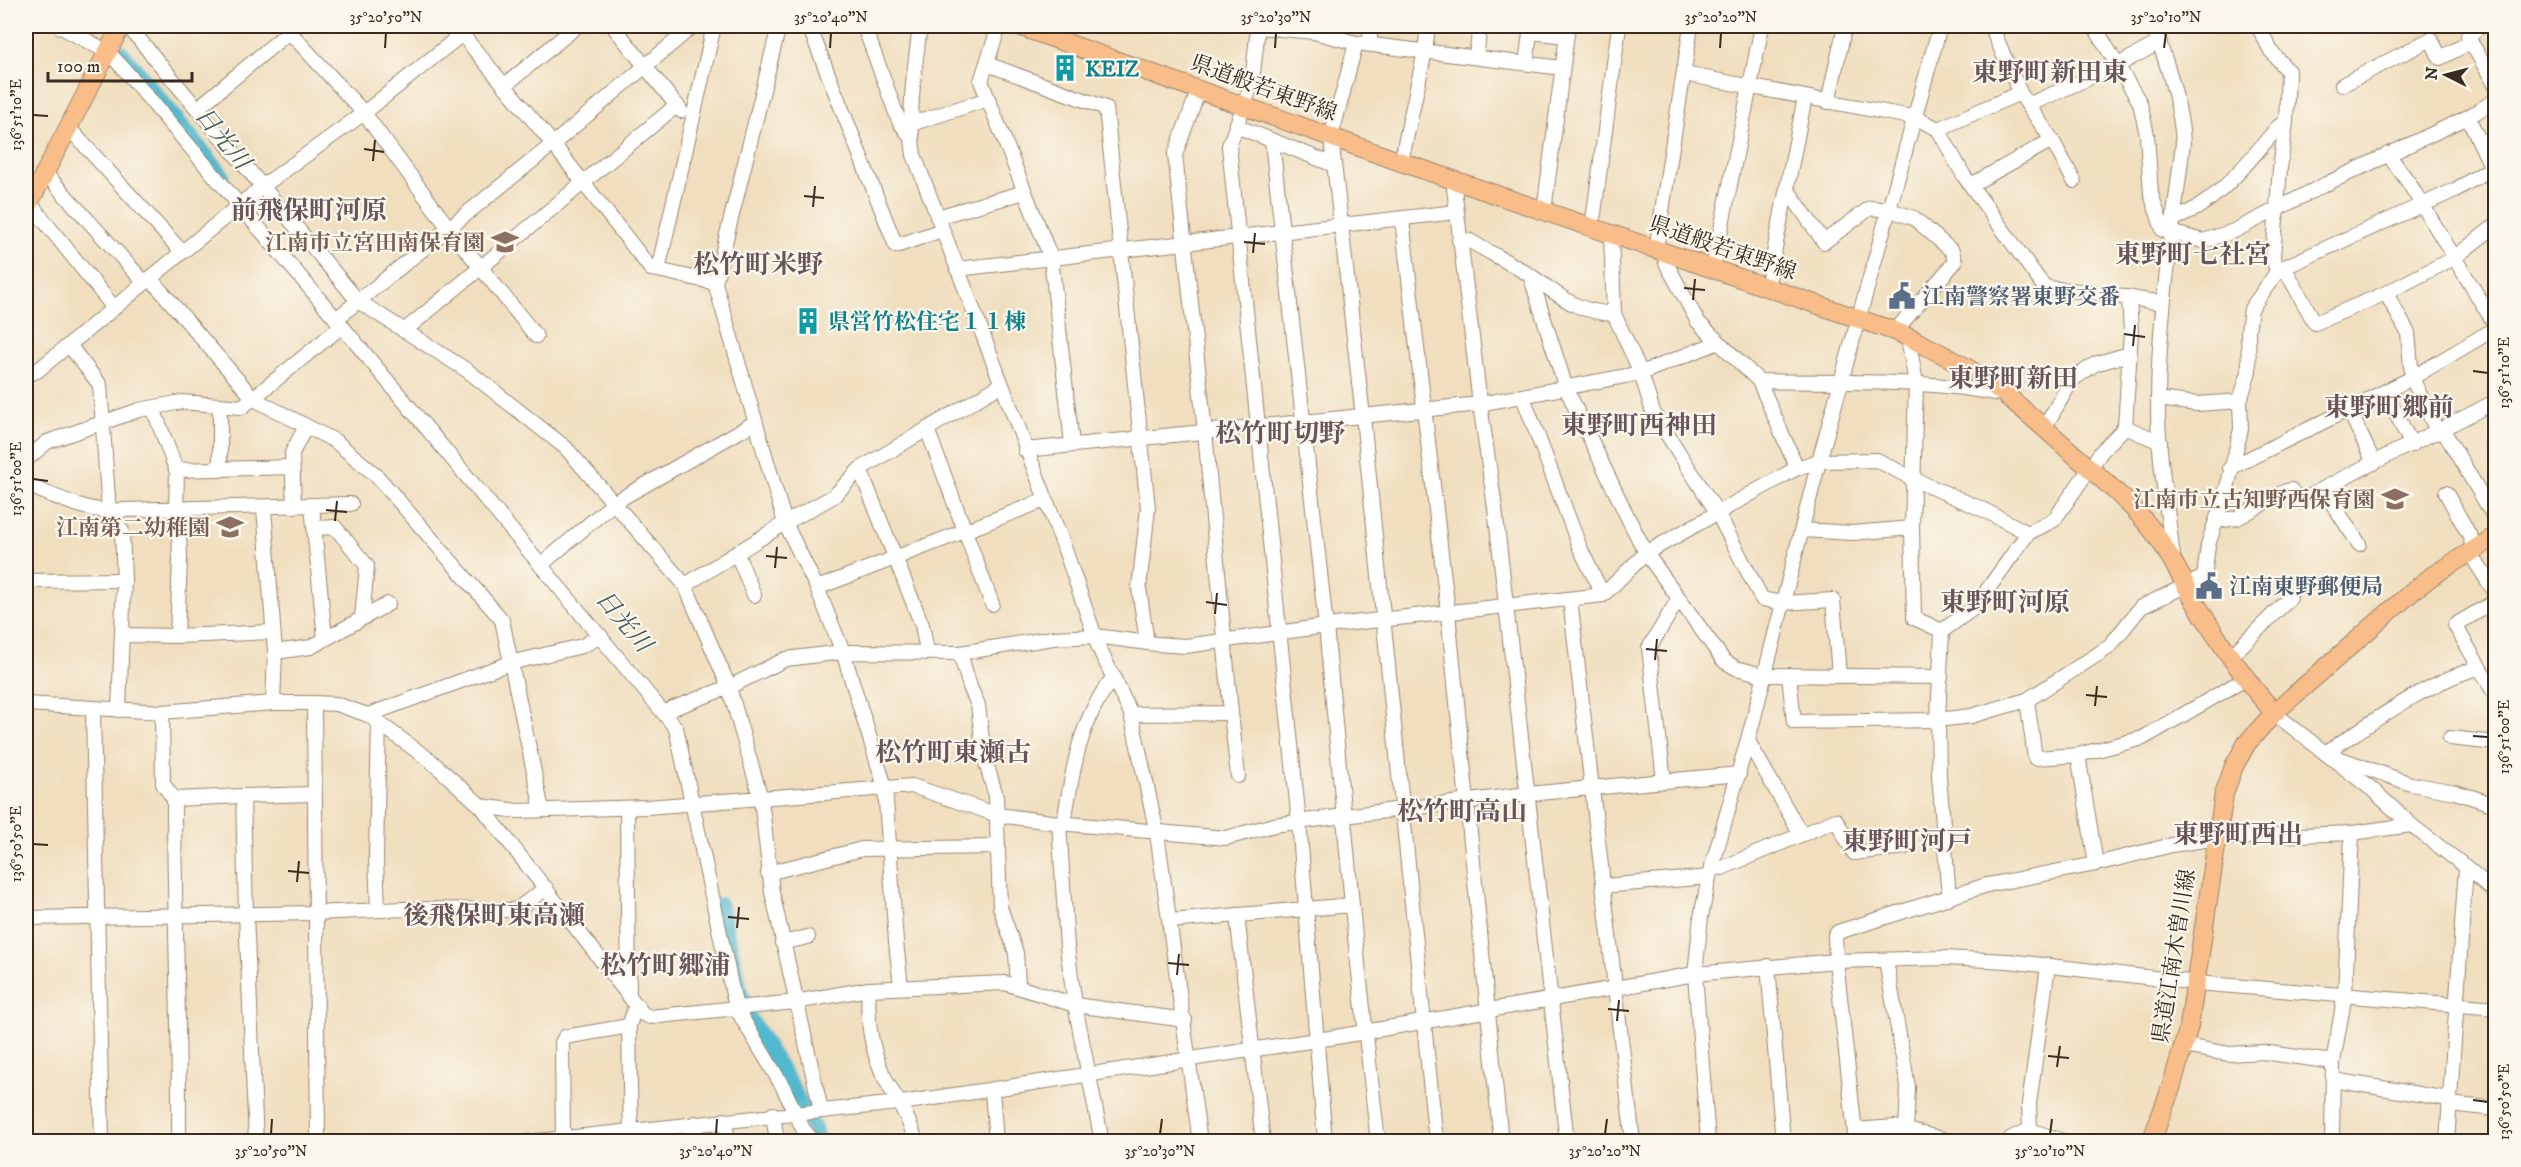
<svg xmlns="http://www.w3.org/2000/svg" width="2521" height="1167" viewBox="0 0 2521 1167" font-family="'IM FELL DW Pica','Noto Serif JP',serif">
  <rect width="100%" height="100%" fill="#fbf7ec"/>
  <filter id="ink" filterUnits="userSpaceOnUse"><feTurbulence type="fractalNoise" baseFrequency=".0167" numOctaves="2"/><feDisplacementMap in="SourceGraphic" scale="12" xChannelSelector="R" yChannelSelector="G"/><feConvolveMatrix kernelMatrix="1 2 1 2 8 2 1 2 1" color-interpolation-filters="sRGB"/></filter>
  <filter id="wash" filterUnits="userSpaceOnUse"><feTurbulence type="fractalNoise" baseFrequency=".008" numOctaves="4" result="noise"/><feDisplacementMap in="SourceGraphic" scale="24" xChannelSelector="R" yChannelSelector="G"/><feGaussianBlur stdDeviation="1.35" result="paint"/><feColorMatrix in="noise" values="0 0 0 0 0 0 0 0 0 0 0 0 0 0 0 0 0 1.4 0 .05"/><feComposite in="paint" operator="in"/></filter>
  <g filter="url(#wash)">
    <rect width="100%" height="100%" fill="#f0debe"/>
    <g fill="none" stroke-linecap="round" stroke-linejoin="round">
      <g stroke="#51b9cf" stroke-width="16">
        <polyline points="122,53 222,175"/>
        <polyline points="720,905 745,1011 790,1084 814,1128 818,1142"/>
      </g>
    </g>
  </g>
  <g filter="url(#ink)">
    <g fill="none" stroke-linecap="round" stroke-linejoin="round">
      <defs>
        <g id="minor">
          <polyline points="59,26 108,52 124,69 336,319 676,728 736,1008 783,1087 803,1129 814,1142"/>
          <polyline points="128,26 358,301 468,371 566,448 685,585 785,523 834,496 860,469 1001,385"/>
          <polyline points="284,26 364,113 448,227 536,336"/>
          <polyline points="455,26 553,144 651,269 658,270 714,26"/>
          <polyline points="613,26 681,111"/>
          <polyline points="779,26 715,283 785,523 817,588 843,652 885,787 896,942 901,987"/>
          <polyline points="809,26 896,246 942,230"/>
          <polyline points="864,26 899,121 912,139"/>
          <path d="M920 26C915 68 907 112 914 155L1063 544 1099 648 1131 714 1157 833 1200 1142"/>
          <polyline points="999,26 981,81 1051,258 1072,444"/>
          <polyline points="1258,26 1252,83 1229,146 1299,822 1325,1142"/>
          <path d="M2153 26C2167 62 2181 104 2183 143 2173 228 2159 312 2158 398 2157 450 2167 505 2173 557"/>
          <polyline points="1258,27 1314,32 1356,43 1562,68"/>
          <polyline points="1530,32 1566,36"/>
          <polyline points="2471,42 2496,86"/>
          <polyline points="1356,43 1331,137 1363,417 1436,1142"/>
          <polyline points="1369,44 1371,26"/>
          <polyline points="1476,57 1480,26"/>
          <polyline points="1526,63 1531,26"/>
          <polyline points="987,64 1106,108 1148,508 1139,588 1147,643"/>
          <polyline points="1684,74 1916,118 1938,129 1964,176 2042,284 2048,288 2091,292 2163,303"/>
          <polyline points="2342,85 2431,39 2440,58 2471,42 2468,36 2481,26"/>
          <polyline points="504,86 577,26"/>
          <polyline points="1828,102 1845,26"/>
          <polyline points="2028,105 2118,65 2160,42"/>
          <polyline points="198,108 296,26"/>
          <polyline points="2468,117 2496,100"/>
          <polyline points="911,124 988,99"/>
          <polyline points="1236,126 1334,165"/>
          <polyline points="68,127 182,252"/>
          <polyline points="1938,129 2020,93"/>
          <polyline points="2052,140 2074,181"/>
          <polyline points="1272,141 1326,626 1355,937 1378,1142"/>
          <polyline points="2388,154 2409,183 2496,326"/>
          <polyline points="1401,162 1425,51 1428,26"/>
          <polyline points="44,172 145,283"/>
          <polyline points="1453,179 1480,404 1495,508 1567,1142"/>
          <polyline points="1971,185 2052,140 2020,93 1991,26"/>
          <polyline points="1787,189 1824,242 1870,208 1890,210 1914,218 1952,251 1955,262 1895,331"/>
          <polyline points="29,202 114,308"/>
          <polyline points="1544,211 1568,26"/>
          <polyline points="937,217 1025,192"/>
          <polyline points="1402,219 1448,613 1501,1142"/>
          <path d="M2174 219C2219 203 2248 161 2279 126L2286 122 2288 71 2271 51 2258 26"/>
          <polyline points="1592,228 1619,26"/>
          <polyline points="1611,234 1614,314 1641,373 1653,412 1718,514 1762,599 1782,603 1833,600 1839,676"/>
          <path d="M1459 240 1470 241C1490 253 1511 263 1531 276 1563 297 1573 311 1614 314"/>
          <polyline points="1656,249 1691,26"/>
          <polyline points="1665,252 1666,263 1698,322 1759,381 1797,468"/>
          <polyline points="2284,267 2315,323 2386,293 2454,258 2496,225"/>
          <polyline points="957,269 1456,212"/>
          <polyline points="1713,269 1762,26"/>
          <polyline points="658,270 715,283"/>
          <polyline points="2277,272 2273,257 2280,168 2286,122"/>
          <polyline points="1530,275 1566,388 1628,518 1646,553 1724,661 1736,668 1763,675 1941,677"/>
          <polyline points="150,278 254,399 335,441 376,475 502,620 542,810"/>
          <polyline points="1767,288 1805,97"/>
          <polyline points="2386,293 2408,333 2412,378 2438,433"/>
          <polyline points="336,319 553,144 693,26"/>
          <polyline points="404,331 677,105"/>
          <polyline points="1908,337 1916,383 1912,528 1914,618 1942,631"/>
          <polyline points="69,345 100,385 109,512 122,531 124,579 119,710"/>
          <polyline points="26,375 37,371 263,186 364,113 472,26"/>
          <path d="M1759 381C1841 383 1924 378 2004 395"/>
          <polyline points="2385,392 2412,445"/>
          <polyline points="1523,397 1580,548 1603,595"/>
          <polyline points="2158,399 2197,404 2240,401"/>
          <polyline points="220,405 220,470"/>
          <polyline points="153,408 177,472 176,509"/>
          <polyline points="2349,410 2374,463"/>
          <polyline points="2125,427 2131,332 2129,297"/>
          <polyline points="2044,428 2072,380 2095,364 2129,354"/>
          <polyline points="927,429 992,604"/>
          <polyline points="2443,430 2496,520"/>
          <polyline points="1025,450 1480,404 1641,373 1719,342"/>
          <polyline points="26,460 47,442 139,410 182,402 242,407 342,326"/>
          <polyline points="2230,468 2412,378 2496,328"/>
          <polyline points="860,469 922,625 927,651"/>
          <polyline points="176,470 292,467"/>
          <path d="M26 485C56 496 90 515 123 510L351 504"/>
          <polyline points="2323,489 2359,544"/>
          <polyline points="2446,493 2471,538 2473,558 2496,594"/>
          <polyline points="294,506 292,453 306,426"/>
          <polyline points="312,506 325,639"/>
          <polyline points="264,508 275,652 273,703"/>
          <path d="M2216 521 2237 518 2286 491 2291 490 2300 502C2363 465 2431 436 2496 401"/>
          <polyline points="315,528 335,527 367,566 362,618"/>
          <polyline points="1802,530 1852,533 1912,528"/>
          <polyline points="737,554 754,595"/>
          <polyline points="541,565 615,502 756,422"/>
          <polyline points="26,581 124,580"/>
          <polyline points="685,585 729,687 761,799 772,892 821,1110"/>
          <polyline points="817,588 1045,500"/>
          <polyline points="1570,599 1633,1142"/>
          <polyline points="2496,601 2455,625 2496,696"/>
          <polyline points="122,635 179,636 273,632"/>
          <polyline points="177,636 180,558 178,509"/>
          <polyline points="275,652 311,647 388,604"/>
          <polyline points="960,653 970,687 978,705 984,756 996,796 1000,907 1016,953 1018,985"/>
          <polyline points="2230,657 2290,598"/>
          <polyline points="1789,675 1794,722 1938,720 1971,716 2027,700 2109,647 2141,607 2204,577 2208,545 2228,484 2241,429 2240,401 2249,371 2248,331 2251,309 2278,270 2455,190 2492,168 2468,117 2326,184 2234,231 2203,241 2163,230 2151,194 2147,135 2140,103 2094,26"/>
          <polyline points="2027,700 2035,758 2078,755 2143,738 2245,679"/>
          <polyline points="314,703 318,1142"/>
          <polyline points="26,704 162,712 273,703 314,703 336,704 368,715 510,663 582,646 601,636"/>
          <polyline points="93,709 102,1142"/>
          <path d="M162 712 163 784 174 799C174 913 180 1027 179 1142"/>
          <polyline points="666,713 671,709 729,687 786,659 843,652 960,653 1053,638 1095,636 1156,644 1186,646 1326,626 1603,595 1646,553 1797,468 1819,461 1877,460 1913,479 1984,510 2028,533"/>
          <polyline points="1231,713 1238,776"/>
          <polyline points="2274,713 2374,791 2411,825 2466,867 2496,893"/>
          <polyline points="1131,714 1231,713 1205,432 1175,155 1199,89"/>
          <polyline points="368,715 431,761 481,806 643,1014 650,1017 795,1002 869,989 1005,983 1075,1005 1185,1020"/>
          <polyline points="2450,738 2496,743"/>
          <polyline points="1748,741 1801,834"/>
          <path d="M2325 753C2370 724 2427 682 2478 668"/>
          <polyline points="2078,755 2096,864"/>
          <polyline points="2333,756 2411,784 2455,792 2496,805"/>
          <polyline points="1664,781 1649,648 1679,598"/>
          <polyline points="174,799 243,796"/>
          <polyline points="481,806 518,811 647,807 912,786 998,815 1059,823 1226,838 1274,825 1344,816 1528,794 1739,774"/>
          <polyline points="627,808 629,995"/>
          <polyline points="1059,823 1067,947 1075,1005 1102,1142"/>
          <path d="M1064 823C1072 772 1080 717 1114 677"/>
          <polyline points="1711,867 1722,868 1836,820 1854,853 1905,847"/>
          <polyline points="768,873 862,849 997,847"/>
          <polyline points="1603,886 1709,877"/>
          <polyline points="1949,898 1939,775 1938,720 1942,631 1975,607 2028,533 2054,520 2101,452 2125,427 2160,442"/>
          <polyline points="378,909 376,858 379,721"/>
          <polyline points="1237,915 1263,1142"/>
          <polyline points="26,918 315,913 404,909 516,910 546,888"/>
          <polyline points="1170,921 1352,905"/>
          <polyline points="782,943 808,937"/>
          <polyline points="1886,960 1908,1087 1906,1131"/>
          <polyline points="1768,966 1783,1142"/>
          <path d="M869 989C866 1025 873 1060 892 1091 902 1108 911 1123 916 1142"/>
          <polyline points="2184,1046 2229,1054 2262,1052 2333,1062"/>
          <polyline points="2333,1080 2449,1099"/>
          <polyline points="992,1090 996,1142"/>
          <polyline points="2449,1104 2496,1109"/>
          <polyline points="773,1114 777,1142"/>
          <polyline points="724,1120 729,1142"/>
          <polyline points="695,1123 695,1142"/>
          <polyline points="1855,1130 1895,1127 1954,1142"/>
          <polyline points="2030,1130 2029,1104 2048,966"/>
          <polyline points="256,1142 246,914 243,796 313,794"/>
          <polyline points="527,1142 908,1102 1336,1037 1695,974 1836,961 1944,958 2008,961 2197,983 2496,1008"/>
          <polyline points="563,1142 562,1042 565,1037 629,1026"/>
          <polyline points="631,1142 629,1026 636,1004"/>
          <polyline points="1708,1142 1695,974 1701,917 1709,877 1752,725 1819,461 1940,26"/>
          <polyline points="1856,1142 1836,961 1835,935 1838,932 1987,885 2096,864 2172,845 2217,838 2352,833 2411,825"/>
          <polyline points="2010,1142 2011,1138 2030,1130 2066,1142"/>
          <polyline points="2332,1142 2333,1062 2345,994 2352,833"/>
          <polyline points="2447,1142 2466,867"/>
        </g>
        <g id="major">
          <path d="M1019 26 1401 162 1900 333C1927 347 1955 359 1980 376 2015 400 2046 430 2078 458 2104 481 2132 504 2153 531 2170 553 2181 578 2195 602 2218 641 2244 678 2274 713"/>
          <polyline points="26,209 121,26"/>
          <polyline points="2151,1142 2171,1088 2189,1026 2224,794 2234,766 2247,743 2274,713 2413,591 2432,576 2496,536"/>
        </g>
      </defs>
      <use href="#minor" stroke="#96846e" stroke-width="16"/>
      <use href="#major" stroke="#96846e" stroke-width="20"/>
      <use href="#minor" stroke="#fff" stroke-width="14"/>
      <use href="#major" stroke="#f8bd89" stroke-width="18"/>
    </g>
  </g>
  <path fill="none" stroke="#3b2a1e" stroke-width="2" d="M385 48 386 33M830 48 831 33M1275 48 1276 33M1720 48 1721 33M2164 48 2166 33M33 115 48 116M364 149 384 152M373 161 375 140M804 196 824 198M813 207 815 186M1244 242 1265 244M1253 253 1255 233M1684 288 1705 290M1693 300 1695 279M2124 334 2145 337M2133 346 2135 325M2473 371 2488 373M33 479 48 481M326 510 347 512M335 521 337 501M766 556 787 558M775 568 777 547M1206 602 1227 605M1215 614 1217 593M1646 649 1667 651M1655 660 1657 639M2086 695 2107 697M2095 706 2097 686M2473 736 2488 737M33 844 48 845M288 871 309 873M297 882 299 861M728 917 749 919M737 928 739 907M1168 963 1189 965M1177 975 1179 954M1608 1009 1629 1011M1617 1021 1619 1000M2048 1056 2069 1058M2057 1067 2060 1046M2473 1100 2488 1102M271 1134 272 1119M716 1134 717 1119M1160 1134 1162 1119M1605 1134 1607 1119M2050 1134 2052 1119"/>
  <defs>
    <symbol id="building-bare" viewBox="-9 -9 18 18"><path d="M-4-6H4V6H1V3H-1V6H-4ZM-2.5-4.3h1.7v1.8h-1.7ZM.8-4.3h1.7v1.8H.8ZM-2.5-1h1.7V.8h-1.7ZM.8-1h1.7V.8H.8Z" fill="#0f9aa8" stroke="#fbf7ec" stroke-width="2.5" paint-order="stroke"/></symbol>
    <symbol id="school-bare" viewBox="-9 -9 18 18"><path d="M0-5L7-2L0 1L-7-2ZM-4 1L0 2.5L4 1V4Q0 6-4 4Z" fill="#8d6e63" stroke="#fbf7ec" stroke-width="2.5" paint-order="stroke"/></symbol>
    <symbol id="civic-bare" viewBox="-9 -9 18 18"><path d="M-.6-6.5H3V-4.5H.6V-3L4-1V1h2V6H-6V1h2V-1L-.6-3ZM-1.2 2.5V6h2.4V2.5Z" fill="#5c6f8a" stroke="#fbf7ec" stroke-width="2.5" paint-order="stroke"/></symbol>
  </defs>
  <g fill-rule="evenodd">
    <use href="#building-bare" x="1046" y="49" width="38" height="38"/>
    <use href="#school-bare" x="486" y="223" width="38" height="38"/>
    <use href="#civic-bare" x="1883" y="277" width="38" height="38"/>
    <use href="#building-bare" x="789" y="302" width="38" height="38"/>
    <use href="#school-bare" x="2376" y="480" width="38" height="38"/>
    <use href="#school-bare" x="211" y="508" width="38" height="38"/>
    <use href="#civic-bare" x="2190" y="567" width="38" height="38"/>
  </g>
  <g text-anchor="middle" stroke-width="4.5" stroke-linejoin="round" paint-order="stroke">
    <g font-size="22" font-weight="bold" fill="#0d838f" stroke="#fbf7ec" text-anchor="start">
      <text x="1085" y="76">KEIZ</text>
      <text x="828" y="329">県営竹松住宅１１棟</text>
    </g>
    <g font-size="22" fill="#3b2a1e" stroke="#fbf7ec">
      <text transform="translate(1264 87) rotate(20)" y="8">県道般若東野線</text>
      <text transform="translate(1723 247) rotate(19)" y="8">県道般若東野線</text>
      <text transform="translate(2173 956) rotate(-81)" y="8">県道江南木曽川線</text>
    </g>
    <g font-size="22" font-weight="bold" fill="#785e54" stroke="#fbf7ec" text-anchor="end">
      <text x="485" y="250">江南市立宮田南保育園</text>
      <text x="2375" y="507">江南市立古知野西保育園</text>
      <text x="210" y="535">江南第二幼稚園</text>
    </g>
    <g font-size="22" font-weight="bold" fill="#4e5e75" stroke="#fbf7ec" text-anchor="start">
      <text x="1922" y="304">江南警察署東野交番</text>
      <text x="2229" y="594">江南東野郵便局</text>
    </g>
    <g font-size="24" font-style="italic" fill="#435c5c" stroke="#fbf7ec">
      <text transform="translate(223 138) rotate(51)" y="8">日光川</text>
      <text transform="translate(624 621) rotate(50)" y="8">日光川</text>
    </g>
    <g font-size="26" font-weight="bold" fill="#68545a" stroke="#fbf7ec">
      <text x="2050" y="81">東野町新田東</text>
      <text x="309" y="219">前飛保町河原</text>
      <text x="2193" y="263">東野町七社宮</text>
      <text x="758" y="273">松竹町米野</text>
      <text x="2013" y="387">東野町新田</text>
      <text x="2389" y="416">東野町郷前</text>
      <text x="1639" y="434">東野町西神田</text>
      <text x="1280" y="442">松竹町切野</text>
      <text x="2005" y="611">東野町河原</text>
      <text x="953" y="761">松竹町東瀬古</text>
      <text x="1462" y="820">松竹町高山</text>
      <text x="2238" y="843">東野町西出</text>
      <text x="1907" y="850">東野町河戸</text>
      <text x="494" y="924">後飛保町東高瀬</text>
      <text x="665" y="974">松竹町郷浦</text>
    </g>
  </g>
  <rect width="2521" height="1167" fill="none" stroke="#fbf7ec" stroke-width="66"/>
  <g transform="translate(2446 75) rotate(276)" stroke="#fbf7ec" stroke-width="4.5" paint-order="stroke">
  <path d="M0-4.5L10 22L0 15L-10 22Z" fill="#3b2a1e"/>
  <text y="-9" font-size="16" font-weight="bold" text-anchor="middle" fill="#3b2a1e">N</text>
  </g>
  <path d="M48 72v9h144v-9" fill="none" stroke="#3b2a1e" stroke-width="3"/>
  <text x="57" y="72" font-size="18" fill="#3b2a1e" stroke="#fbf7ec" stroke-width="4.5" paint-order="stroke">100 m</text>
  <rect x="33" y="33" width="2455" height="1101" fill="none" stroke="#3b2a1e" stroke-width="2"/>
  <g font-size="15" text-anchor="middle" fill="#3b2a1e">
    <text x="386" y="22">35°20'50"N</text>
    <text x="831" y="22">35°20'40"N</text>
    <text x="1276" y="22">35°20'30"N</text>
    <text x="1721" y="22">35°20'20"N</text>
    <text x="2166" y="22">35°20'10"N</text>
    <text transform="translate(16 115) rotate(-90)" y="5">136°51'10"E</text>
    <text transform="translate(2504 373) rotate(-90)" y="5">136°51'10"E</text>
    <text transform="translate(16 479) rotate(-90)" y="5">136°51'00"E</text>
    <text transform="translate(2504 737) rotate(-90)" y="5">136°51'00"E</text>
    <text transform="translate(16 844) rotate(-90)" y="5">136°50'50"E</text>
    <text transform="translate(2504 1102) rotate(-90)" y="5">136°50'50"E</text>
    <text x="271" y="1156">35°20'50"N</text>
    <text x="716" y="1156">35°20'40"N</text>
    <text x="1160" y="1156">35°20'30"N</text>
    <text x="1605" y="1156">35°20'20"N</text>
    <text x="2050" y="1156">35°20'10"N</text>
  </g>
</svg>
